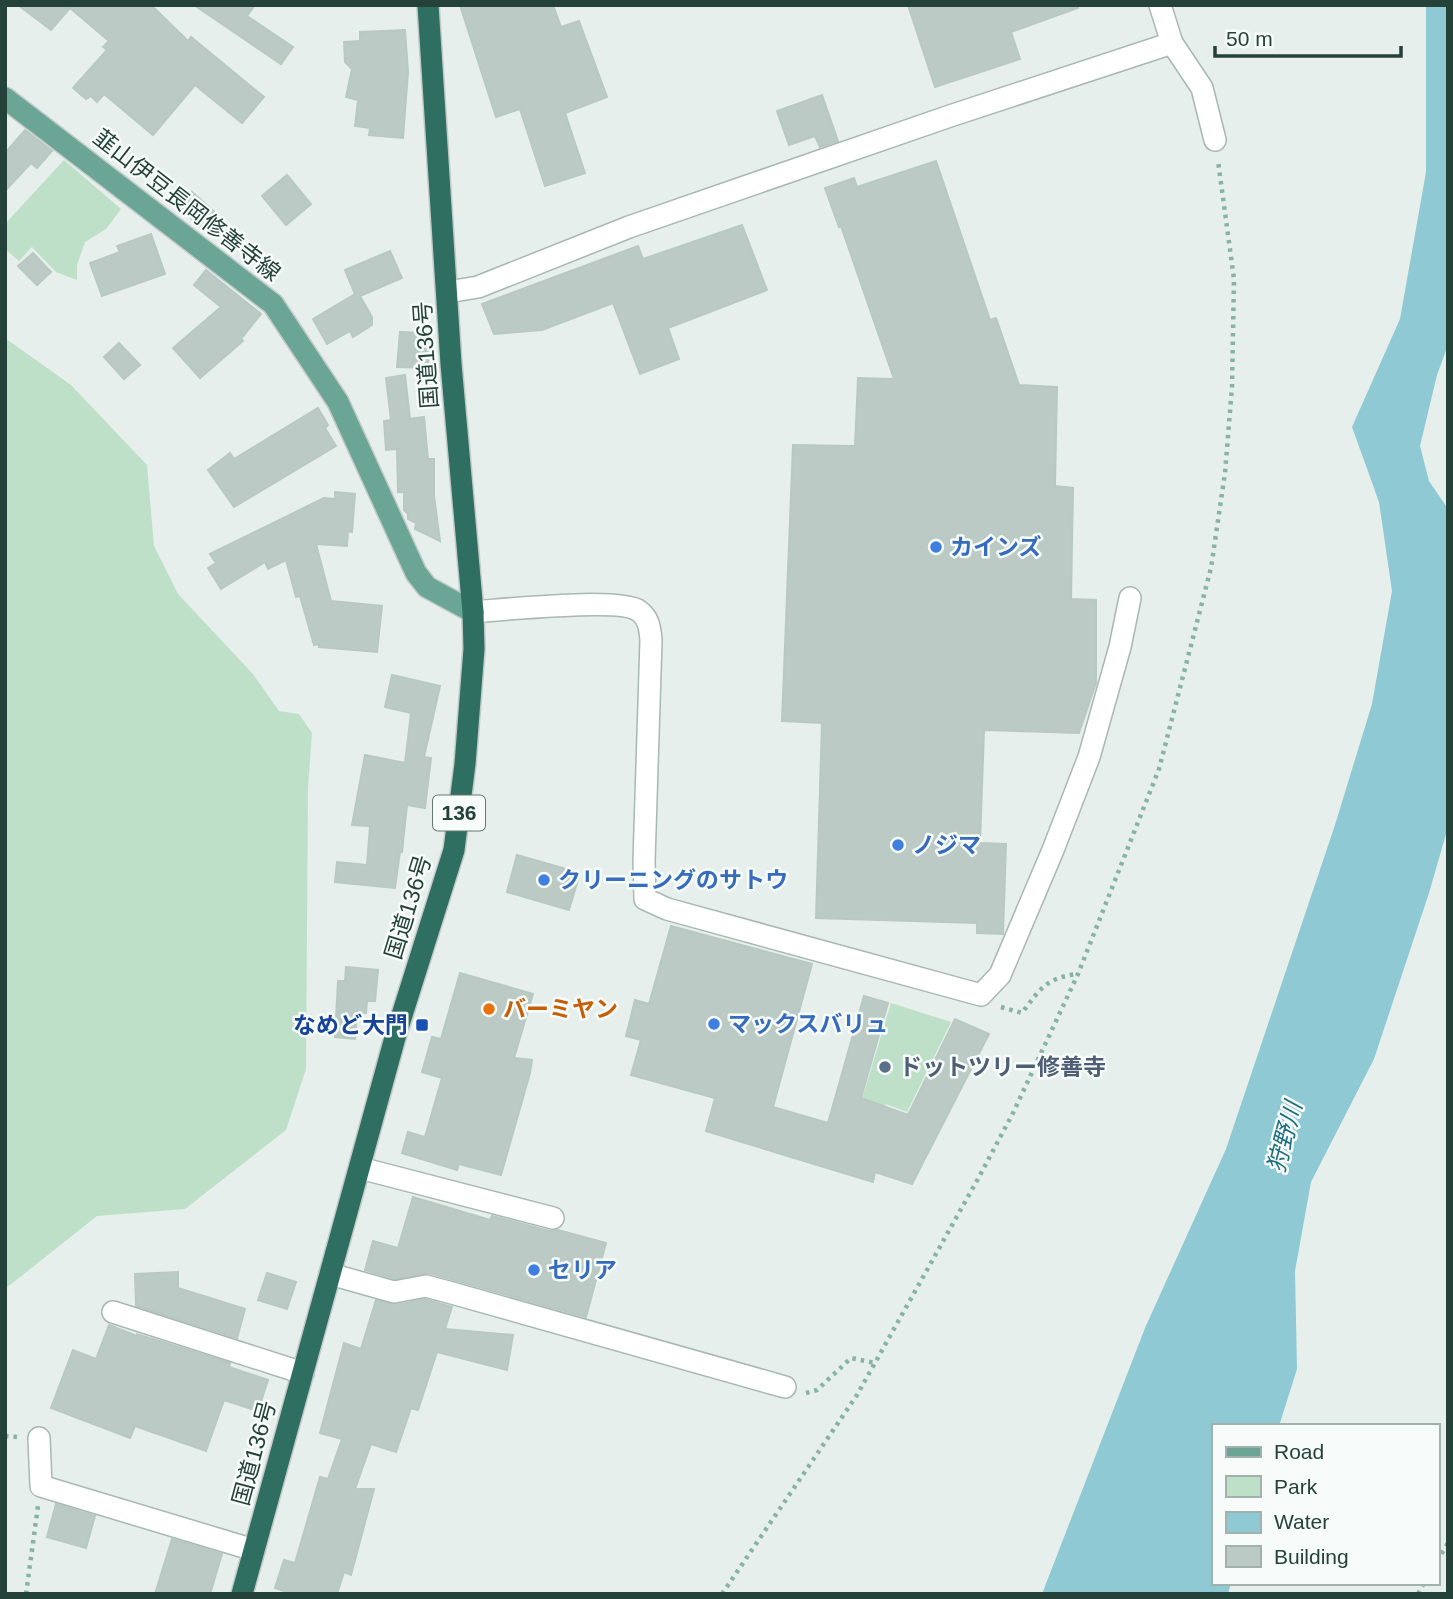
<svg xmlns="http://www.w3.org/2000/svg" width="1453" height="1599" viewBox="0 0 1453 1599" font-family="Helvetica,'Noto Sans JP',sans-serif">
  <rect width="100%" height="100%" fill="#e6efeb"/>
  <g fill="#bfe0c8">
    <polygon points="64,160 121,209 106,229 85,242 77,265 77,280 56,272 32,247 19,261 5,249 5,224"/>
    <polygon points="5,338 71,385 147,465 154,546 178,594 253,674 279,711 299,714 312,733 308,787 306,1069 286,1130 185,1209 97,1216 5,1289"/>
    <polygon points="891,1003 951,1022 907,1112 886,1104 872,1132 828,1120 837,1093 862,1099"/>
  </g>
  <polygon fill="#8ec9d4" points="1426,5 1448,5 1448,345 1437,375 1420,446 1429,481 1448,509 1448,827 1429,893 1374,1059 1311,1182 1295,1271 1297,1369 1279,1426 1213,1426 1213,1583 1231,1583 1228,1594 1042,1594 1145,1328 1226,1149 1335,825 1372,704 1392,591 1379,502 1352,427 1400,319 1426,172"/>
  <g fill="#bbcac4" stroke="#b8c9c2" stroke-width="2">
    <polygon points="18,5 151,5 188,41 191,37 264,97 242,123 195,85 153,135 104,94 97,102 91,96 86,99 73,88 107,50 103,47 109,41 70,8 51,30"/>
    <polygon points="194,5 255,5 247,16 293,47 281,64"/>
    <polygon points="460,5 553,5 561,27 579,21 607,97 565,113 585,173 545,186 520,109 496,117"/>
    <polygon points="908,5 1077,5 1078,8 1011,32 1020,59 935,87"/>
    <polygon points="405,30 408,72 403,138 369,135 370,128 355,126 358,100 346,97 352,69 345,62 344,42 360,41 360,32"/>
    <polygon points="822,95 838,141 820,147 815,136 789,145 777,111"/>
    <polygon points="25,130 52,151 37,168 31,163 5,191 5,153"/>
    <polygon points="936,161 990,320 996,318 1019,385 1057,387 1055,486 1073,488 1071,599 1096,600 1096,683 1079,733 984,730 980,843 1006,844 1003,934 977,933 977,923 816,918 822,723 782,721 793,445 855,446 858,378 894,379 841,226 839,227 825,188 854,178 857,187"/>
    <polygon points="287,175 311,204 286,225 262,196"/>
    <polygon points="192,192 218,215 204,230 179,207"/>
    <polygon points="742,225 767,290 668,328 679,359 640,374 613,303 542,330 494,334 482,304 638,246 643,259"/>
    <polygon points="151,234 165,274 102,296 90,263 120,252 117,246"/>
    <polygon points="390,251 402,278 360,296 372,317 372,325 353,337 350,331 327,344 313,319 355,294 345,270"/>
    <polygon points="33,253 51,272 37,285 18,266"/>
    <polygon points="206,270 261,314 241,339 243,341 200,378 173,348 221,307 194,285"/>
    <polygon points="400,332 429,333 428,368 397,367"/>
    <polygon points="119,343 140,365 124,379 104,357"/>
    <polygon points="405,375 410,419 424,417 428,459 434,459 434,496 440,541 415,529 416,523 408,519 408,514 404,510 404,492 398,492 397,449 386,450 384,421 391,420 386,378"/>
    <polygon points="318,408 328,425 325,428 336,446 234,507 208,470 230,453 234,459"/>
    <polygon points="335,492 355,494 352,532 348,531 347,546 316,544 331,601 382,606 377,652 319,647 319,644 314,645 300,596 296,597 286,560 268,569 265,562 221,589 208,568 216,563 210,554 324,498 335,499"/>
    <polygon points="392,675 440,686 424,757 431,758 425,808 407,805 402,852 400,852 395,888 335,882 337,862 367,865 370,826 352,825 365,755 405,763 411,713 385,707"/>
    <polygon points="517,855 580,873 569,910 507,892"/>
    <polygon points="671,926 812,964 773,1107 828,1123 864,996 888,1003 861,1098 908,1115 955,1019 989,1034 912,1184 875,1172 873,1182 706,1131 715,1098 631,1075 641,1040 626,1036 635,1000 649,1004"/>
    <polygon points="346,967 378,970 375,1001 367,1001 366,1013 357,1012 355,1039 335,1037 338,981 345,981"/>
    <polygon points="460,973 533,994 514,1058 532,1060 530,1073 501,1175 459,1164 457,1170 402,1153 408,1132 425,1137 442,1078 422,1072 432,1037 441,1039"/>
    <polygon points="413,1197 490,1220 492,1216 550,1231 558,1230 606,1243 586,1317 429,1273 395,1279 365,1270 373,1241 398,1248"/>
    <polygon points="178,1272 178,1288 245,1309 237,1338 136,1306 135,1274"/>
    <polygon points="267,1273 296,1282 287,1309 258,1300"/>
    <polygon points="425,1299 452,1307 445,1329 513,1335 507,1370 437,1352 418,1410 411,1408 396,1452 371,1444 355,1489 374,1489 351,1575 344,1572 337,1594 292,1594 275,1588 284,1560 295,1563 320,1477 328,1479 342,1439 320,1433 344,1343 361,1349 376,1300 396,1305"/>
    <polygon points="109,1325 137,1336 137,1334 230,1363 229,1367 268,1380 258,1411 224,1400 206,1451 135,1426 130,1438 51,1408 73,1350 96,1359"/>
    <polygon points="56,1504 95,1516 86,1548 47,1537"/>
    <polygon points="172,1539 222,1554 210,1594 155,1594"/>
  </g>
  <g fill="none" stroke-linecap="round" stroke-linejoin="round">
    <defs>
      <g id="minor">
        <polyline points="1160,5 1172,43 1202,88 1215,140"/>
        <polyline points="448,292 478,287 629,227 950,116 1172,43"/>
        <path d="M473 612C501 610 621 597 639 611 649 618 650 629 651 640L644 861 645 899 667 909 981 995 1000 975 1053 850 1089 757 1120 647 1130 598"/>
        <polyline points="360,1168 553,1218"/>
        <polyline points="330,1274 394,1292 426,1286 452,1293 785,1387"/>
        <polyline points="113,1312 303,1373"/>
        <polyline points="39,1438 41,1486 254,1550"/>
      </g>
      <polyline id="major" points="5,98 273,304 338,402 416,573 427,587 473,612"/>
      <polyline id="highway" points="242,1594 396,1034 454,850 465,764 474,649 473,612 451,364 428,5"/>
    </defs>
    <use href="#minor" stroke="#a8b8b2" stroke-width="24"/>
    <use href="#major" stroke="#c2cac8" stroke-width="24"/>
    <use href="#highway" stroke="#c2cac8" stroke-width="24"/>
    <g stroke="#86b3a5" stroke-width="4.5" stroke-dasharray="3.5 5" stroke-linecap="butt">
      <path d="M1001 1007 1022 1013C1040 989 1046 978 1077 974"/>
      <polyline points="806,1393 817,1390 851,1358 875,1363"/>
      <polyline points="5,1436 18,1437"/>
      <polyline points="1437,1561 1448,1543"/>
      <polyline points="26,1594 38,1506"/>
      <polyline points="722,1594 857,1395 979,1177 1013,1113 1078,974 1159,769 1211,568 1225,473 1232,387 1234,279 1218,161"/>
      <polyline points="1418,1594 1424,1583"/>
    </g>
    <use href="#minor" stroke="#fff" stroke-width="21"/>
    <use href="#major" stroke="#6aa596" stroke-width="21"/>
    <use href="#highway" stroke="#2f6f62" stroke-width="21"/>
  </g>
  <g fill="#3f7fe0" stroke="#f7fbf9" stroke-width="2.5">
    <circle cx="936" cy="547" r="7"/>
    <circle cx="898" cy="845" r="7"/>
    <circle cx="544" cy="880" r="7"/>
    <circle cx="714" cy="1024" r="7"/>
    <circle cx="534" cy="1270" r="7"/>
  </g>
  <circle fill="#e8710a" stroke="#f7fbf9" stroke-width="2.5" cx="489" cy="1009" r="7"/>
  <rect fill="#1a4fb4" stroke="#f7fbf9" stroke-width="2.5" x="415" y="1018" width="14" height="14" rx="3.5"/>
  <circle fill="#5c6f8a" stroke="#f7fbf9" stroke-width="2.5" cx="885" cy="1067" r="7"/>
  <g text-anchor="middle" stroke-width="5" stroke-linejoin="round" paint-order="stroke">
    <rect fill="#f7fbf9" stroke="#637a73" stroke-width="2" x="433" y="795.5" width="52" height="35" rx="5"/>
    <g font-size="21" font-weight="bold" fill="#24423a">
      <text x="459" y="820">136</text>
    </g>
    <g font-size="23" fill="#24423a" stroke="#f7fbf9">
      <text transform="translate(187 205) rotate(38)" y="8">韮山伊豆長岡修善寺線</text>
      <text transform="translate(426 355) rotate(-94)" y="8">国道136号</text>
      <text transform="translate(408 907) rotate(-73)" y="8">国道136号</text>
      <text transform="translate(254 1453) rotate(-75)" y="8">国道136号</text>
    </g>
    <g font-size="23" font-weight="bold" fill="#366cbe" stroke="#f7fbf9" text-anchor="start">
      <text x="950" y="555">カインズ</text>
      <text x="912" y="853">ノジマ</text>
      <text x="558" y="888">クリーニングのサトウ</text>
      <text x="728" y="1032">マックスバリュ</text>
      <text x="548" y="1278">セリア</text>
    </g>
    <g font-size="23" font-weight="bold" fill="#c56008" stroke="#f7fbf9" text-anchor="start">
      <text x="503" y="1017">バーミヤン</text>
    </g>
    <g font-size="23" font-weight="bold" fill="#164399" stroke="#f7fbf9" text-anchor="end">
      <text x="408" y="1033">なめど大門</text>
    </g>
    <g font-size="23" font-weight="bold" fill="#4e5e75" stroke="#f7fbf9" text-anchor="start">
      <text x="899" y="1075">ドットツリー修善寺</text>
    </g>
    <g font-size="24" font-style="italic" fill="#1c6f80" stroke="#f7fbf9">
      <text transform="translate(1285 1137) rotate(-75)" y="8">狩野川</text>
    </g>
  </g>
  <rect width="1453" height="1599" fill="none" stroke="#24423a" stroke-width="14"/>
  <rect x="1212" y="1424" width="228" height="161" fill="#f7fbf9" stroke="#a3b1ad" stroke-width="2"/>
  <rect x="1226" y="1447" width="35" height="10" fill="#6aa596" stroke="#a3b1ad" stroke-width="2"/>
  <text x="1274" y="1459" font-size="21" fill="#24423a">Road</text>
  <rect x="1226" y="1476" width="35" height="21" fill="#bfe0c8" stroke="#a3b1ad" stroke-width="2"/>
  <text x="1274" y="1494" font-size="21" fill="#24423a">Park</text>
  <rect x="1226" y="1512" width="35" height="21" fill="#8ec9d4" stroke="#a3b1ad" stroke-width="2"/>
  <text x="1274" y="1529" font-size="21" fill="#24423a">Water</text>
  <rect x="1226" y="1546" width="35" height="21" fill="#bbcac4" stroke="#a3b1ad" stroke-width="2"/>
  <text x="1274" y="1564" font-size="21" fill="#24423a">Building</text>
  <path d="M1215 46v10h186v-10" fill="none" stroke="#24423a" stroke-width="3.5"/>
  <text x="1226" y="46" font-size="21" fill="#24423a" stroke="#f7fbf9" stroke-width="5" paint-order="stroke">50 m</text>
</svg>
